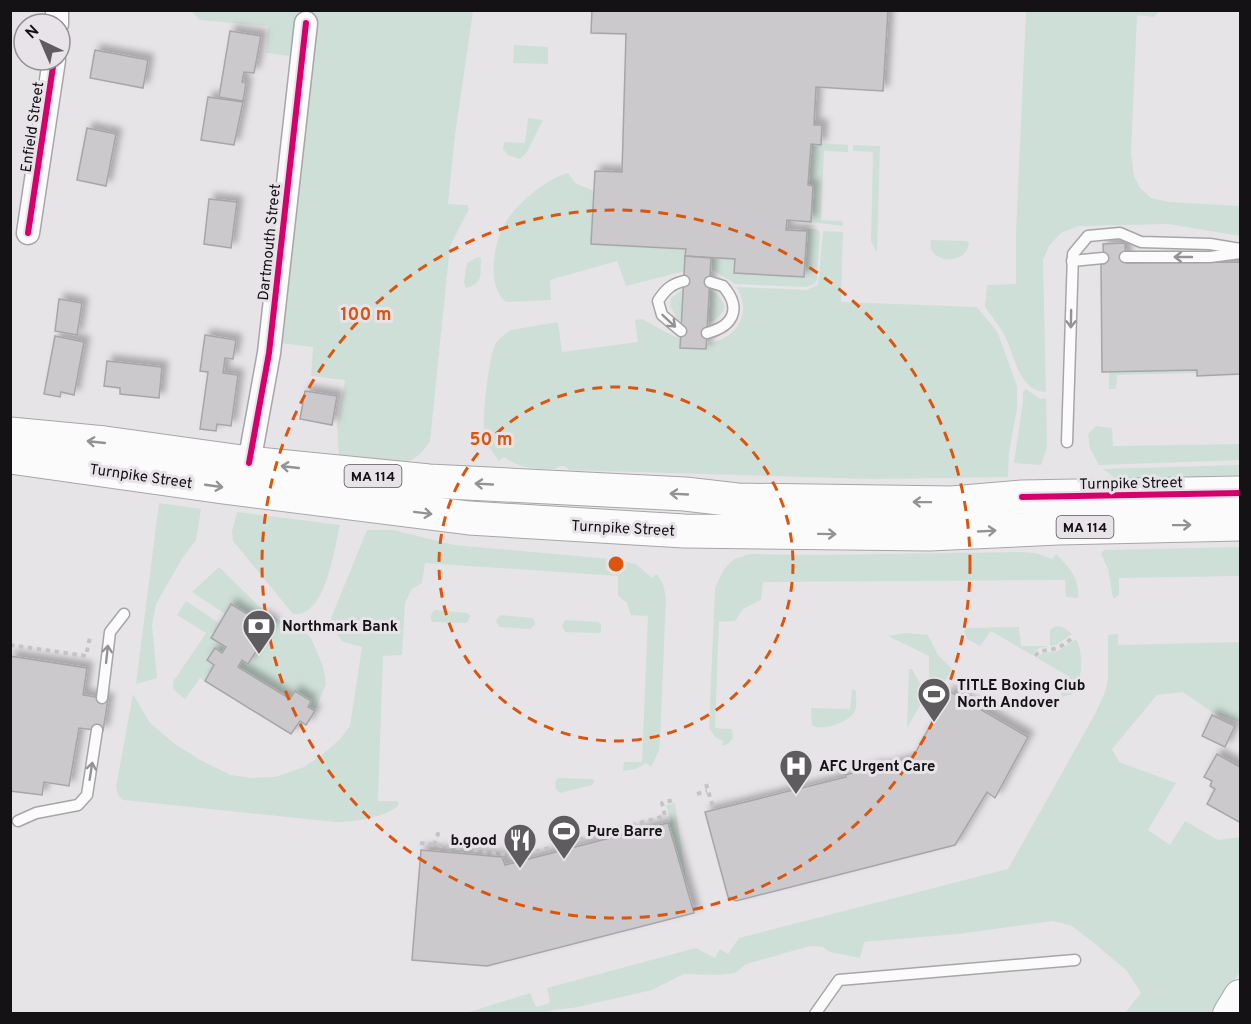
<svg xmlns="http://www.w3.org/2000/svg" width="1251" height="1024" viewBox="0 0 1251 1024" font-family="Overpass,sans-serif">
  <defs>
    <filter id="shadow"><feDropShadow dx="5.5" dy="-5.5" stdDeviation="3" flood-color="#0004"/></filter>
  </defs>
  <rect width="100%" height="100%" fill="#e7e4e8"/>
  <g fill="#cedfd7">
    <path d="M190 10 473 11 455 135 448 204 468 205 469 209 450 246 430 441C422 453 416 460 401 463L339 458 337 424 345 380 311 376 313 347 279 343 314 18 296 16 290 56 266 53 268 26 200 20Z"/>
    <path d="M1026 11H1160L1154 17 1137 15 1131 153 1134 176 1140 188 1151 198 1169 202 1240 206V236L1168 224 1078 226 1061 233 1049 246 1043 260 1046 392C1018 391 1014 353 1004 334 999 325 991 316 985 307L987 285 1016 284V233Z"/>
    <polygon points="514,45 548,47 548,64 513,63"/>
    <polygon points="528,118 543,120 527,152 520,159 508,155 503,149 504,142 525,143"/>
    <polygon points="821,143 848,145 848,152 824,151 821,220 842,221 843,226 811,222 813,186 808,185 811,144 820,145"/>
    <polygon points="853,145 880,146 877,253 871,241 873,152 853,151"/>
    <path d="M568 173 575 183 594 191 592 244 686 249 685 271 626 286 617 261 550 280 551 300 506 302C485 286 494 239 507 220 520 201 546 179 568 173Z"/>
    <polygon points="807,229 817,229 820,232 817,280 814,284 806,287 735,284 710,268 711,258 735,259 735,273 804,277"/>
    <path d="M823 231 843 232 841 302 977 307 998 333 1017 386V409L1009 452 1008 477 873 479 569 470 565 466H559L555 469C536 469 520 469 504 457L499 461C492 452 486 443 484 432 482 419 489 352 496 343 500 338 506 333 511 330L558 322 562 352 638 342 635 320 642 319C659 328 678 341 699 343 720 345 741 332 743 310 744 302 740 294 737 287L806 290 818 285Z"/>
    <path d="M931 240 967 241 969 244C964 268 925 262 931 240Z"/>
    <path d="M478 257 481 258C480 275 484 283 466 288L464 282 467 263Z"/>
    <path d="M692 288C709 289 718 290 725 307 717 328 696 324 678 320L670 306 671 298 682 290Z"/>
    <polygon points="1197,370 1197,373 1117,375 1116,389 1109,389 1109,372"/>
    <polygon points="1026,389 1040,399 1046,398 1047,447 1041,465 1014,463 1023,401 1023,392"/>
    <polygon points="1096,426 1112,428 1113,446 1240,444 1240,460 1099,465 1090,448 1088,434"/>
    <polygon points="1240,465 1240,480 1117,479 1103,469"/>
    <polygon points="159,503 201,509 196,540 183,557 156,604 152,625 157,678 136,684"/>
    <path d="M237 512 340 525C334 549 326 618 293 614L233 541 232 531Z"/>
    <path d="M367 530H393L454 545 621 560 637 565 652 578 657 574 663 584 666 598 660 741 659 751 651 767 646 763 636 769 623 771 624 762H642L648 616 631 615 627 603 618 596V576L425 563 422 583 412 589 405 603 402 655 383 656 378 801H397L399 803 397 807C382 818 354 822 335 822L123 800 118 795 116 787 133 694 150 723 175 744 202 761 231 775 250 778 275 777 304 767 322 755 340 739 350 726 362 647 343 642 332 628 331 618Z"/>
    <polygon points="1240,547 1240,576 1119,578 1119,595 1115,598 1113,598 1108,569 1101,554 1104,550"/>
    <path d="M1021 552 1035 553 1052 559 1056 554C1068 565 1081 581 1078 598L1066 597 1065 580 763 582 761 600 743 609 735 621 719 622 715 728 732 729 733 738 728 744 722 746 723 741 716 738 709 728 715 588 723 571 727 566 734 559 750 554 819 555Z"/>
    <polygon points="219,567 263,610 281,621 305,632 311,638 323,666 326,684 315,711 308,707 311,701 295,691 290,699 238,667 242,660 249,663 274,623 261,615 257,620 232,604 225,614 192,592"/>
    <polygon points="186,601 219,623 211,638 226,647 222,653 215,648 214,665 205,681 200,678 185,699 173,689 173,682 206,633 177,615"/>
    <path d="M435 610 467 613 470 616 468 622 465 623 433 622C429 619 431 613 435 610Z"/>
    <polygon points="500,615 532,618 534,619 535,625 530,629 499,627 496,621"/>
    <polygon points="565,620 598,622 601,624 601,632 598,633 565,632 562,626"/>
    <polygon points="1058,626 1064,628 1072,634 1056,645 1039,648 1032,655 991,631 980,646 967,639 964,631 967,628 1019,627 1021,646 1050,646 1050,630 1054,627"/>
    <polygon points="905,633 928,635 938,655 952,669 942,688 929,681 929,656 888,636"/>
    <polygon points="1118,634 1118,645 1240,642 1240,722 1212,712 1183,692 1157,695 1112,749 1119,762 1176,783 1148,830 1170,845 1185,821 1218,840 1240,837 1240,972 1210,1013 1125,1013 1141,993 1127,971 1094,943 1072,926 1053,921 958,934 864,942 860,958 830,952 823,947 810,946 746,964 735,973 717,975 684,974 652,990 573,1008 553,1010 544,1013 463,1014 530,993 536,1007 550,1003 547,988 696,948 715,958 720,949 728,954 739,938 1008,869 1095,714 1105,692 1108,679 1108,635"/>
    <path d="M1076 639C1084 653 1083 682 1072 694L1062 697 1061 694 1070 677 1037 658 1043 653 1058 651Z"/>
    <polygon points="909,669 912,669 926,695 907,728"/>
    <path d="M852 689 856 691C856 697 857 705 855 711 850 722 822 732 812 725L811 708 850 709Z"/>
    <polygon points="558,778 593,779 594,782 592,785 560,793 555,788 556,780"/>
    <polygon points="675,803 688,893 668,824 671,821 666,805"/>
  </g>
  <g fill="#cbc9cb" stroke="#a7a5a8" stroke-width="1.5" filter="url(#shadow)">
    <polygon points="592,10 888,10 883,91 816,87 814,125 822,125 821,145 811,144 808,185 813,186 811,222 787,220 786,230 807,231 804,277 734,273 735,259 685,256 686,249 591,244 595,171 622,172 626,34 591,33"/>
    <polygon points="230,31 261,36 254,73 244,72 242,82 246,83 243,101 219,97"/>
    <polygon points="95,50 148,60 143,88 90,78"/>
    <polygon points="208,97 243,102 234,145 201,140"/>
    <polygon points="87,128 116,134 106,186 77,180"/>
    <polygon points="209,199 237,202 231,248 204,244"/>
    <polygon points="1125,243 1126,263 1240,262 1240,374 1197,376 1197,370 1102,372 1101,264 1104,264 1103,244"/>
    <polygon points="685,256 711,258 706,349 680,348"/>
    <polygon points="59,299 82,303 77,335 55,331"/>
    <polygon points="205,335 236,340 233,359 225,358 223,373 238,375 231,426 217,424 216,431 200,429 208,372 200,371"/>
    <polygon points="55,336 84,342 74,395 61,392 60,397 44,394"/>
    <polygon points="107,361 162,367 159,398 120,394 120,388 104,386"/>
    <polygon points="305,391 337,396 332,425 300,419"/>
    <polygon points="231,604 257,620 260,615 274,623 248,664 242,660 238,667 290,699 295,691 311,701 308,707 315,711 306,725 300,721 291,734 205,681 214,665 207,660 215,648 222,653 226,647 211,638"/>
    <polygon points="10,656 87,668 83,695 108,699 103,731 79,728 69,786 44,782 42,795 10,791"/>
    <polygon points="949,691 1028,737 995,798 987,792 955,845 736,901 728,897 705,812 846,777 845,775 879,766 880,768 912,759"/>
    <polygon points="1212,715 1235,726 1225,747 1202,736"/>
    <polygon points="1217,754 1240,767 1240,819 1239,822 1207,804 1215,789 1210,786 1212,781 1204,777"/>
    <polygon points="668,823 694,913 487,966 412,960 421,850 502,857 505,865"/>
  </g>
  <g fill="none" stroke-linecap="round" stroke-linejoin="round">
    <defs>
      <g id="lane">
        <polyline points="1125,257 1210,257 1240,253"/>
        <polyline points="1072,261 1103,258"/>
        <path d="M681 331 662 315 658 301C665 290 671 284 684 281"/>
        <path d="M707 333C734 326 742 308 723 286L710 282"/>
        <polyline points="1067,442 1073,254 1088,236 1120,233 1141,242 1210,244 1240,249"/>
        <polyline points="102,698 110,632 124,614"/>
        <polyline points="18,821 36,813 78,805 87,795 97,730"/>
        <polyline points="815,1014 839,980 1075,960"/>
      </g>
      <g id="street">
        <polyline points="57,24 57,10"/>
        <polyline points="28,233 54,60"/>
        <polyline points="249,463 269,353 306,23"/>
      </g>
      <polyline id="secondary" points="1229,1014 1240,996"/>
      <g id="highway">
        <polyline points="10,434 105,443 249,463 429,481 685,494 737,500 952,503 1022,497 1240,493"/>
        <polyline points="10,457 223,487 469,518 684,531 929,534 1058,528 1240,524"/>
      </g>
    </defs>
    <use href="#lane" stroke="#a7a5a8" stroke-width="13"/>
    <use href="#street" stroke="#a7a5a8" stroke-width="25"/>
    <use href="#secondary" stroke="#a7a5a8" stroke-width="34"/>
    <use href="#highway" stroke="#a7a5a8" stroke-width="35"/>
    <g stroke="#c5c4c5" stroke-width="4" stroke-dasharray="4.5 4.5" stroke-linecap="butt">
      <polyline points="10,645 86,656 90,637"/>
      <path d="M1035 656C1041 649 1048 651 1057 648 1064 645 1069 641 1074 636"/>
      <polyline points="706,784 714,810"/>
      <polyline points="697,794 707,791"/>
      <polyline points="420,843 512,855 527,854 665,816 662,803 673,800"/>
      <polyline points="434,845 440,828"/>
    </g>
    <use href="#lane" stroke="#fbfbfc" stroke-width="10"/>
    <use href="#street" stroke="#fbfbfc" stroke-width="22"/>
    <use href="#secondary" stroke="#fbfbfc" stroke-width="32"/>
    <use href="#highway" stroke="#fbfbfc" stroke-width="33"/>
    <defs>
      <g id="cycleway">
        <polyline points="28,233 54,60"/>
        <polyline points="249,463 269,353 306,23"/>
        <polyline points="1022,497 1240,493"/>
      </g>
    </defs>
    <use href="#cycleway" stroke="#e8e3e9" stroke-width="10"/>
    <use href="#cycleway" stroke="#d6006c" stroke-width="6"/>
  </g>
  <defs><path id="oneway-shaft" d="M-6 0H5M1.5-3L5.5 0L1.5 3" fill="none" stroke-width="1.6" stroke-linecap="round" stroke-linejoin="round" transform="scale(1.5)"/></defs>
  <g stroke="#939294">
    <use href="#oneway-shaft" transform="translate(1183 257) rotate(180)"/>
    <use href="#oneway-shaft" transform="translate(1071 319) rotate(91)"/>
    <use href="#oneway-shaft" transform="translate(669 321) rotate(43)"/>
    <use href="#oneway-shaft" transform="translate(96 442) rotate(-174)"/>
    <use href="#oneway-shaft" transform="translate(290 467) rotate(-174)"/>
    <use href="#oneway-shaft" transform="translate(484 484) rotate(-177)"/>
    <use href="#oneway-shaft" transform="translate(214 486) rotate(8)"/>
    <use href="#oneway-shaft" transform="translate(679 494) rotate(-177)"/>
    <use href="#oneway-shaft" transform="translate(922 502) rotate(-179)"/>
    <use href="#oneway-shaft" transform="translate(423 513) rotate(7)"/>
    <use href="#oneway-shaft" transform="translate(1182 525) rotate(-1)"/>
    <use href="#oneway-shaft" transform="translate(987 531) rotate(-3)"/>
    <use href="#oneway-shaft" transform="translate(827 534) rotate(1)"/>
    <use href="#oneway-shaft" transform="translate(107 654) rotate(-84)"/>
    <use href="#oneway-shaft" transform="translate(91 771) rotate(-81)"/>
  </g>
  <g fill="none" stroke="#dd550c" stroke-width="3" stroke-dasharray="10 8">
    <circle cx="616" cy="564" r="177"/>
    <circle cx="616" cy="564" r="354"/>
  </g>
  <defs>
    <symbol id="bank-pin" viewBox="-11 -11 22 30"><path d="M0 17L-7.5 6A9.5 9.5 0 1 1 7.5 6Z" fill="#5e5c5e" stroke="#e8e3e9"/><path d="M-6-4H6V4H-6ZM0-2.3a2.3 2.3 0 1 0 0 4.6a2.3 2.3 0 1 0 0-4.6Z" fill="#fff"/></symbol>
    <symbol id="stadium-pin" viewBox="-11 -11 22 30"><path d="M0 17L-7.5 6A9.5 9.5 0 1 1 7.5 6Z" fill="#5e5c5e" stroke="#e8e3e9"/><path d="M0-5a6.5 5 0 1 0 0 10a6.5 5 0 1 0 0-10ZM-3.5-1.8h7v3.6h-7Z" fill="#fff"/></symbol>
    <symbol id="hospital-pin" viewBox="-11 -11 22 30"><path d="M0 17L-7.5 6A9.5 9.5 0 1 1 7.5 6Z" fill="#5e5c5e" stroke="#e8e3e9"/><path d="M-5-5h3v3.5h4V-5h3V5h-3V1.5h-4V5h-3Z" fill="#fff"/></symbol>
    <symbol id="restaurant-pin" viewBox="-11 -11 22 30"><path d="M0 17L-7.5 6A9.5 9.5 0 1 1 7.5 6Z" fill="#5e5c5e" stroke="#e8e3e9"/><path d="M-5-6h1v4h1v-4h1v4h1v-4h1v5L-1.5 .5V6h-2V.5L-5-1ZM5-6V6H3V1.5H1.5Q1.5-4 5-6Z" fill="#fff"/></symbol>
  </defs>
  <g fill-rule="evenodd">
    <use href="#bank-pin" x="240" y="607" width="38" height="52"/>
    <use href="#stadium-pin" x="915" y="675" width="38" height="52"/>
    <use href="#hospital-pin" x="777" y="747" width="38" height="52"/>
    <use href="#stadium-pin" x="545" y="812" width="38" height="52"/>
    <use href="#restaurant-pin" x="501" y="821" width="38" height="52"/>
  </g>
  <g text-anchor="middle" stroke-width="6" stroke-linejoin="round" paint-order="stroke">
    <g fill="#e8e3e9" stroke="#545154" stroke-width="1.5">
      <rect x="344.5" y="465" width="57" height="22" rx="4.5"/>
      <rect x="1056.5" y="516" width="57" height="22" rx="4.5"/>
    </g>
    <g font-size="14" font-weight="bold" fill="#141214">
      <text x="373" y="481">MA 114</text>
      <text x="1085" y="532">MA 114</text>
    </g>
    <g font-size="15" fill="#141214" stroke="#e8e3e9">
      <text transform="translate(32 127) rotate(-82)" y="5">Enfield Street</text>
      <text transform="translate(269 242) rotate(-84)" y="5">Dartmouth Street</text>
      <text transform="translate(141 476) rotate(8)" y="5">Turnpike Street</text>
      <text transform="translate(1131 483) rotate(-1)" y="5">Turnpike Street</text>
      <text transform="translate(623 528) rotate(3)" y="5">Turnpike Street</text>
    </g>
    <g font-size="15" font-weight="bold" fill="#141214" stroke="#e8e3e9" text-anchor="start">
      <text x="282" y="631">Northmark Bank</text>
      <text x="957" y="690">TITLE Boxing Club<tspan x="957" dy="17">North Andover</tspan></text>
      <text x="819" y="771">AFC Urgent Care</text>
      <text x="587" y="836">Pure Barre</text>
      <text x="497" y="845" text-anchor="end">b.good</text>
    </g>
  </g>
  <circle cx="616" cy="564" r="9" fill="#dd550c" stroke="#e8e3e9" stroke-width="3"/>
  <g font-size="18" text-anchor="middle" font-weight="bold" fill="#dd550c" stroke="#e8e3e9" stroke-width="6" stroke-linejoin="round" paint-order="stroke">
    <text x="366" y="320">100 m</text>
    <text x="491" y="445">50 m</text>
  </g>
  <rect width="1251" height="1024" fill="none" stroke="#141214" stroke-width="24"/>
  <g transform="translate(42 42) rotate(316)"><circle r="28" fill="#e8e3e9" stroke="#938f94" stroke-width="1.5"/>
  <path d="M0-4.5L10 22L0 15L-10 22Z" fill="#5e5c5e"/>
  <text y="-9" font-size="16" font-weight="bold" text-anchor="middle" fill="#141214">N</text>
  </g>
</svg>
